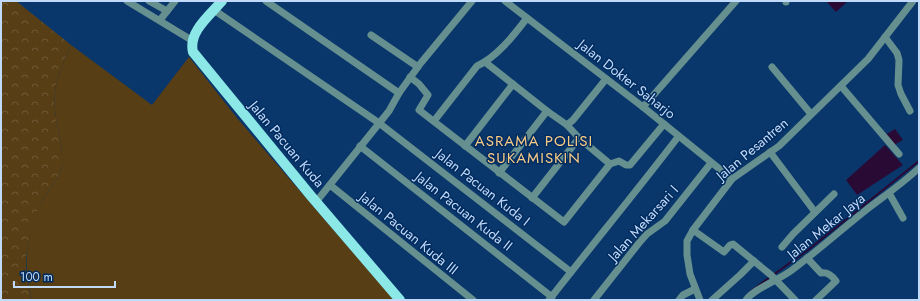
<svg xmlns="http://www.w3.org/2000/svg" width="920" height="301" viewBox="0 0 920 301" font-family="Jost,sans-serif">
  <defs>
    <pattern id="park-crowns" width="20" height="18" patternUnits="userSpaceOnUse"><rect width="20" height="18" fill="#583e14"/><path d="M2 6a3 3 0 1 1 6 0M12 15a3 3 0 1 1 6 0" fill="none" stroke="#6e5937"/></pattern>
  </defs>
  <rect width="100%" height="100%" fill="#0a376b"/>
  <path fill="url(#park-crowns)" d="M1 1H16L71 45C62 66 52 86 55 110 57 128 63 146 62 164 61 177 49 189 43 199 34 217 26 244 26 264 26 276 29 289 32 300H1Z"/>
  <path fill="#583e14" d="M71 45 152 105 189 57 237 118 394 300H32C22 264 26 233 43 199 49 189 61 177 62 164 63 146 57 128 55 110 52 86 62 66 71 45Z"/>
  <g fill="#290a35">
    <polygon points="826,1 848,1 836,12"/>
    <polygon points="895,129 903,140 894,145 885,135"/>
    <polygon points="885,145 903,165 857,195 846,180"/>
  </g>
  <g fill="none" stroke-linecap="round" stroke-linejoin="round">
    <g stroke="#290a35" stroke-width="2">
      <polyline points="773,275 808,250 919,161"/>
      <polyline points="751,291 770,277"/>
    </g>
    <g stroke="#66908f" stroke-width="7">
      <polyline points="127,1 193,41"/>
      <polyline points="149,1 167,11"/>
      <polyline points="266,1 399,93"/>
      <polyline points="505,1 643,107 732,179"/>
      <polyline points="786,2 786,1"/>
      <polyline points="214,10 379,123 571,272"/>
      <polyline points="160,20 175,1"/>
      <polyline points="371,35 418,67"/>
      <polyline points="885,37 897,53 899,60 898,85 901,94 910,111"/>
      <polyline points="485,62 547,111 567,125 579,138 610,164"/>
      <polyline points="772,67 811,114"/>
      <polyline points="410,77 419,84 428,95 419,110 564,222 610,164 619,161 626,165 630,165 664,124"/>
      <polyline points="841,86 899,154"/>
      <polyline points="643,107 736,1"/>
      <path d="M434 121 477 66C497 57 514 35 527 18"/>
      <polyline points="567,125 573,120 606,79"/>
      <polyline points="360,146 552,297"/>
      <polyline points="465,146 513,84"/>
      <polyline points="770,152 815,212"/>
      <polyline points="499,173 547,111"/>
      <polyline points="330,185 473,300"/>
      <polyline points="889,193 903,218"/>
      <polyline points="532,198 579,138"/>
      <polyline points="316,202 389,111 399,93 420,64 472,1"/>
      <polyline points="693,230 724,252 730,245 733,244 771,275 795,300"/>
      <polyline points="782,247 793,234 834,194"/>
      <path d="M807 258 821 273C828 272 832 276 836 281L816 300"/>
      <path d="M549 300C592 245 636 192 678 137"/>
      <polyline points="594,300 639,243 647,234 665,221 711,163"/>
      <polyline points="679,300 683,295 695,289"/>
      <polyline points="700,300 690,274 687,255 687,241 693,230 732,179 779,146 868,59 913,1"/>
      <polyline points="712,300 740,275 754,261"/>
      <path d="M746 300C755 288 779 280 792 270 817 251 841 230 866 210 884 196 902 184 919 168"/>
    </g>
    <path stroke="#8ce7e7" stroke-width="10" d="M222 1C210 15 188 32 193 52L311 196 400 300"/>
  </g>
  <g text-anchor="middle" stroke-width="3" stroke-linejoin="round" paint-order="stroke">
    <g font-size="14" fill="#c2dafa" stroke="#002c5f">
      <text transform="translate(627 79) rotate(38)" y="5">Jalan Dokter Saharjo</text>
      <text transform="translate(287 144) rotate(50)" y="5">Jalan Pacuan Kuda</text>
      <text transform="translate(752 149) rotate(-40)" y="5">Jalan Pesantren</text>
      <text transform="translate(483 187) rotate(38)" y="5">Jalan Pacuan Kuda I</text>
      <text transform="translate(464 211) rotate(38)" y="5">Jalan Pacuan Kuda II</text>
      <text transform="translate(643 223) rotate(-48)" y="5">Jalan Mekarsari I</text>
      <text transform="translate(826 226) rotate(-39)" y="5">Jalan Mekar Jaya</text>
      <text transform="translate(409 233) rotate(39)" y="5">Jalan Pacuan Kuda III</text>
    </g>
    <g font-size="15" letter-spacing="1" fill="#f9ca87" stroke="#002c5f">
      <text x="534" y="146">ASRAMA POLISI<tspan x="534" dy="17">SUKAMISKIN</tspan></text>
    </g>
  </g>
  <rect width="920" height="301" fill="none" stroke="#c2dafa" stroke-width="4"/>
  <path d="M14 281v6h101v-6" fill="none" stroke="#c2dafa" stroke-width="2"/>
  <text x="20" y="281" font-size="12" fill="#c2dafa" stroke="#002c5f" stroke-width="3" paint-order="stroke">100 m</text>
</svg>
